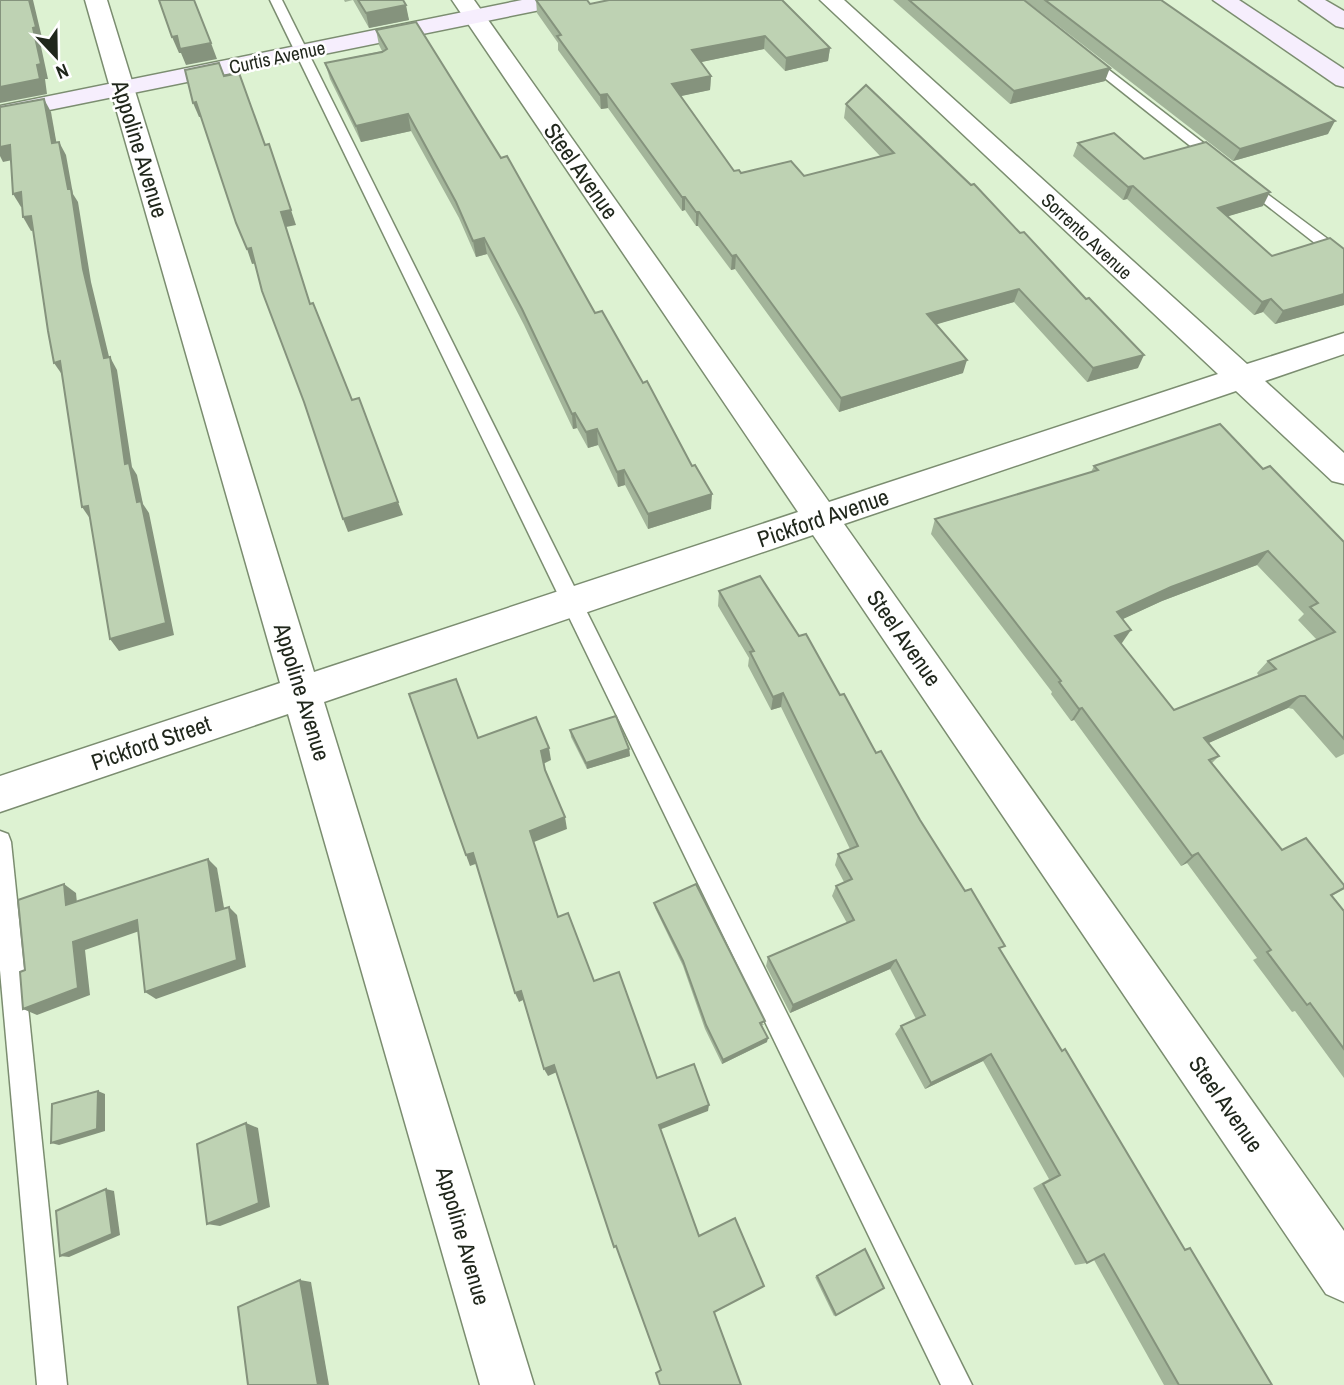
<svg xmlns="http://www.w3.org/2000/svg" width="1344" height="1385" viewBox="0 0 1344 1385" font-family="'Archivo Narrow',sans-serif">
  <rect width="100%" height="100%" fill="#ddf2d2"/>
  <g fill="none" stroke-linecap="round" stroke-linejoin="round">
    <defs>
      <g id="lane">
        <polygon points="270,0 282,0 972,1385 941,1385"/>
        <polygon points="1087,53 1223,158 1223,164 1213,164 1082,60 1081,57"/>
        <polygon points="1247,179 1344,251 1344,264 1339,262 1242,186 1240,183 1242,180"/>
        <polygon points="0,831 8,834 11,842 67,1385 37,1385 0,970"/>
      </g>
      <polygon id="street" points="85,0 107,0 314,672 798,512 452,0 474,0 829,502 1218,374 820,0 844,0 1247,364 1344,333 1344,354 1265,381 1344,453 1344,484 1332,481 1236,391 844,524 1344,1231 1344,1302 1326,1294 813,535 324,702 534,1385 480,1385 288,714 0,812 0,776 280,683"/>
      <g id="secondary">
        <polygon points="522,0 566,0 563,5 555,7 0,120 0,106"/>
        <polygon points="1213,0 1239,0 1344,69 1344,87 1336,85"/>
        <polygon points="1299,0 1325,0 1344,11 1344,28 1336,26"/>
      </g>
    </defs>
    <use href="#lane" stroke="#7b8d70" stroke-width="3"/>
    <use href="#street" stroke="#7b8d70" stroke-width="3"/>
    <use href="#secondary" stroke="#7b8d70" stroke-width="3"/>
    <use href="#lane" fill="#fff" fill-rule="evenodd"/>
    <use href="#street" fill="#fff" fill-rule="evenodd"/>
    <use href="#secondary" fill="#f6eefd" fill-rule="evenodd"/>
  </g>
  <g fill="#a3b59a" fill-rule="evenodd">
    <polygon points="344,0 403,0 409,20 369,28 353,0 345,2"/>
    <polygon points="536,0 590,4 830,48 828,61 785,71 764,49 701,62 711,76 710,90 680,96 734,171 741,173 804,176 881,157 844,118 846,104 1138,368 1087,382 1014,302 936,324 963,373 839,412 735,269 731,270 698,226 696,226 685,210 682,211 608,108 601,109 558,50 558,43 537,13"/>
    <polygon points="893,0 1024,0 1105,81 1010,104"/>
    <polygon points="1025,0 1161,0 1328,134 1233,161"/>
    <polygon points="376,30 595,313 711,509 648,529 625,485 618,487 598,445 588,448 577,428 573,429 524,325 487,254 476,257 459,218 411,131 361,142 330,79 325,63 382,51 379,45"/>
    <polygon points="1078,143 1144,159 1263,206 1228,216 1272,256 1344,249 1344,305 1275,324 1263,312 1254,315 1127,199 1123,200 1073,156"/>
    <path d="M1094 466 1263 469 1344 542V754L1336 758 1293 709 1288 708 1208 743 1219 756 1212 763 1282 850 1344 889 1332 896 1344 911V1078L1295 1011 1292 1012 1253 960 1257 958 1187 863 1181 866 1074 720 1071 721 1051 694 1052 692 931 534 935 519 1091 472ZM1257 565 1304 614 1298 620 1317 640 1268 661 1257 673 1259 676 1174 710 1121 644 1122 643V619L1162 601Z"/>
    <polygon points="719,591 799,636 840,695 920,820 1184,1249 1190,1248 1272,1385 1164,1385 1094,1260 1087,1263 1075,1265 1033,1188 1049,1179 983,1061 925,1089 895,1034 901,1026 916,1019 890,969 790,1013 766,966 768,957 847,923 832,896 836,886 844,882 835,865 838,854 850,849 781,707 771,710 748,666 749,658 718,606"/>
    <polygon points="570,730 629,749 630,756 587,769 571,737"/>
    <polygon points="654,903 764,1025 762,1025 767,1042 722,1064 705,1029 683,966 655,908"/>
    <polygon points="865,1249 836,1315 834,1316 815,1277"/>
  </g>
  <g fill="#85937d">
    <polygon points="29,0 33,0 43,42 40,42 48,79 45,79 47,94 0,103 0,87 37,65"/>
    <polygon points="406,5 409,20 369,28 366,13"/>
    <polygon points="177,36 211,43 217,59 186,65 181,53 179,53 172,37"/>
    <polygon points="765,36 764,49 692,64 692,50"/>
    <polygon points="830,48 828,61 785,71 786,58"/>
    <polygon points="1110,68 1105,81 1010,104 1014,91"/>
    <polygon points="711,76 710,90 672,98 672,84"/>
    <polygon points="607,94 608,108 601,109 600,95"/>
    <polygon points="44,99 51,112 59,157 52,143"/>
    <polygon points="196,102 201,117 199,117 193,103"/>
    <polygon points="408,114 411,131 361,142 356,126"/>
    <polygon points="1335,121 1328,134 1233,161 1240,149"/>
    <polygon points="59,142 66,155 73,194 78,202 91,282 112,369 110,357 117,370 132,467 137,475 143,504 149,513 174,635 119,651 110,639 137,502 125,464 104,358 83,269"/>
    <polygon points="269,144 296,225 286,227 281,212"/>
    <polygon points="10,145 17,159 3,162 0,156 0,147"/>
    <polygon points="1133,186 1127,199 1123,200 1128,187"/>
    <polygon points="21,192 29,206 21,207 13,194"/>
    <polygon points="1270,192 1263,206 1212,221 1218,208"/>
    <polygon points="682,197 685,197 685,210 682,211"/>
    <polygon points="696,212 699,212 698,226 696,226"/>
    <polygon points="31,216 39,229 31,231 23,217"/>
    <polygon points="484,238 487,254 476,257 473,241"/>
    <polygon points="251,248 257,263 252,264 247,249"/>
    <polygon points="736,255 735,269 731,270 732,256"/>
    <polygon points="1019,289 1014,302 924,328 927,314"/>
    <polygon points="1344,294 1344,305 1275,324 1283,311"/>
    <polygon points="1271,299 1263,312 1254,315 1262,302"/>
    <polygon points="1144,355 1138,368 1087,382 1093,368"/>
    <polygon points="967,360 963,373 839,412 841,398"/>
    <polygon points="60,361 63,376 54,363"/>
    <polygon points="575,413 577,428 573,429 572,414"/>
    <polygon points="597,429 598,445 588,448 586,432"/>
    <polygon points="624,470 625,485 618,487 617,472"/>
    <polygon points="712,494 711,509 648,529 648,514"/>
    <polygon points="398,502 403,515 348,532 343,519"/>
    <polygon points="88,506 91,520 82,507"/>
    <polygon points="1268,551 1257,565 1162,601 1108,626 1117,612 1171,587"/>
    <polygon points="1131,630 1122,643 1106,649 1115,636"/>
    <polygon points="783,693 781,707 771,710 773,697"/>
    <polygon points="1300,696 1288,708 1193,750 1204,738"/>
    <polygon points="1082,708 1074,720 1071,721 1079,709"/>
    <polygon points="549,748 551,760 543,764 541,751"/>
    <polygon points="629,749 630,756 587,769 586,763"/>
    <polygon points="565,817 567,829 534,842 530,831"/>
    <polygon points="473,853 478,863 470,866 466,855"/>
    <polygon points="1198,853 1187,863 1181,866 1192,856"/>
    <polygon points="208,859 217,868 226,919 216,911"/>
    <polygon points="64,884 76,893 78,914 66,905"/>
    <polygon points="229,907 237,915 246,967 156,999 145,992"/>
    <polygon points="137,920 148,928 85,950 90,995 37,1015 23,1009 73,942"/>
    <polygon points="896,960 890,969 790,1013 793,1005"/>
    <polygon points="521,991 525,999 519,1002 515,993"/>
    <polygon points="768,1038 767,1042 722,1064 723,1060"/>
    <polygon points="991,1054 983,1061 925,1089 931,1083"/>
    <polygon points="554,1065 557,1072 548,1076 544,1069"/>
    <polygon points="98,1091 105,1094 105,1131 59,1145 51,1143"/>
    <polygon points="709,1105 708,1111 659,1130 659,1125"/>
    <polygon points="246,1123 258,1128 270,1207 220,1226 207,1224"/>
    <polygon points="106,1189 114,1191 120,1235 69,1257 60,1256"/>
    <polygon points="300,1280 311,1282 329,1385 318,1385"/>
  </g>
  <g fill="#bed2b3" stroke="#85937d" stroke-width="2" fill-rule="evenodd">
    <polygon points="0,0 29,0 36,27 33,28 41,64 37,65 40,79 0,87"/>
    <polygon points="159,0 194,0 211,43 180,49 177,36 172,37"/>
    <polygon points="358,0 403,0 406,5 366,13"/>
    <polygon points="536,0 587,0 590,4 609,0 782,0 830,48 786,58 765,36 692,50 711,76 672,84 734,171 739,170 741,173 791,161 804,176 894,153 846,104 866,85 971,185 974,184 1020,233 1024,232 1086,299 1089,298 1144,355 1093,368 1019,289 927,314 967,360 841,398 736,255 732,256 699,212 696,212 685,197 682,197 607,94 600,95 557,36 561,35"/>
    <polygon points="909,0 1024,0 1110,68 1014,91"/>
    <polygon points="1045,0 1161,0 1335,121 1240,149"/>
    <polygon points="416,22 501,158 507,156 595,313 602,311 643,383 647,381 692,466 695,465 712,494 648,514 624,470 617,472 597,429 586,432 575,413 572,414 522,309 484,238 473,241 456,202 408,114 356,126 325,63 382,52 387,49 376,30"/>
    <polygon points="219,63 224,76 239,73 265,145 269,144 291,210 281,212 310,304 313,303 352,400 359,398 398,502 343,519 304,402 262,291 251,248 247,249 236,223 196,102 193,103 185,70"/>
    <polygon points="44,99 52,143 59,142 68,189 71,189 83,269 104,358 110,357 125,464 129,463 137,502 141,501 166,623 110,639 88,506 82,507 60,361 54,363 48,331 31,216 23,217 21,192 13,194 10,145 0,147 0,107"/>
    <polygon points="1114,133 1144,159 1206,142 1270,192 1218,208 1272,256 1330,238 1344,249 1344,294 1283,311 1271,299 1262,302 1133,186 1128,187 1078,143"/>
    <path d="M1220 424 1263 469 1270 466 1344 542V739L1305 696H1300L1204 738 1219 756 1209 760 1282 850 1306 838 1344 885V888L1331 895 1344 911V1049L1310 1003 1307 1005 1267 952 1271 950 1198 853 1192 856 1082 708 1079 709 1059 682 1061 681 935 519 1098 470 1094 466ZM1268 551 1318 603 1310 607 1335 632 1268 661 1276 669 1174 710 1115 636 1131 630 1117 612 1171 587Z"/>
    <polygon points="760,576 799,636 806,634 840,695 844,694 876,753 881,751 920,820 965,891 971,889 1005,946 999,948 1062,1051 1065,1049 1185,1250 1190,1248 1272,1385 1179,1385 1104,1254 1087,1263 1043,1184 1060,1175 991,1054 931,1083 901,1026 925,1015 896,960 793,1005 768,957 854,920 836,886 852,879 838,854 858,846 783,693 773,697 750,652 754,651 719,591"/>
    <polygon points="456,679 478,738 536,717 549,748 541,751 545,770 565,817 530,831 558,917 568,913 594,981 619,972 657,1078 694,1064 709,1105 659,1125 699,1236 735,1218 764,1286 714,1312 741,1385 660,1385 656,1373 661,1370 616,1246 614,1247 554,1065 544,1069 521,991 515,993 473,853 466,855 409,694"/>
    <polygon points="616,716 629,749 586,763 570,730"/>
    <polygon points="208,859 216,911 229,907 237,960 145,992 137,920 73,942 78,988 23,1009 20,972 25,970 18,900 64,884 66,905"/>
    <polygon points="696,884 765,1021 760,1023 768,1038 723,1060 706,1025 683,961 654,903"/>
    <polygon points="98,1091 97,1129 51,1143 52,1104"/>
    <polygon points="246,1123 259,1203 207,1224 197,1144"/>
    <polygon points="106,1189 112,1234 60,1256 56,1211"/>
    <polygon points="865,1249 884,1288 836,1315 817,1276"/>
    <polygon points="300,1280 318,1385 248,1385 238,1307"/>
  </g>
  <g text-anchor="middle" stroke-width="5" stroke-linejoin="round" paint-order="stroke">
    <g font-size="19" fill="#1f261b" stroke="#fff">
      <text transform="translate(277 57) rotate(-12)" y="7">Curtis Avenue</text>
      <text transform="translate(1087 236) rotate(43)" y="7">Sorrento Avenue</text>
    </g>
    <g font-size="23" fill="#1f261b" stroke="#fff">
      <text transform="translate(140 149) rotate(73)" y="8">Appoline Avenue</text>
      <text transform="translate(581 171) rotate(55)" y="8">Steel Avenue</text>
      <text transform="translate(823 518) rotate(-19)" y="8">Pickford Avenue</text>
      <text transform="translate(904 638) rotate(55)" y="8">Steel Avenue</text>
      <text transform="translate(302 692) rotate(73)" y="8">Appoline Avenue</text>
      <text transform="translate(151 743) rotate(-19)" y="8">Pickford Street</text>
      <text transform="translate(1226 1104) rotate(55)" y="8">Steel Avenue</text>
      <text transform="translate(463 1236) rotate(74)" y="8">Appoline Avenue</text>
    </g>
  </g>
  <g transform="translate(56 56) rotate(158)" stroke="#ffffff" stroke-width="5" paint-order="stroke">
  <path d="M0-5L12 26L0 18L-12 26Z" fill="#1f261b"/>
  <text y="-10" font-size="19" font-weight="bold" text-anchor="middle" fill="#1f261b">N</text>
  </g>
</svg>
